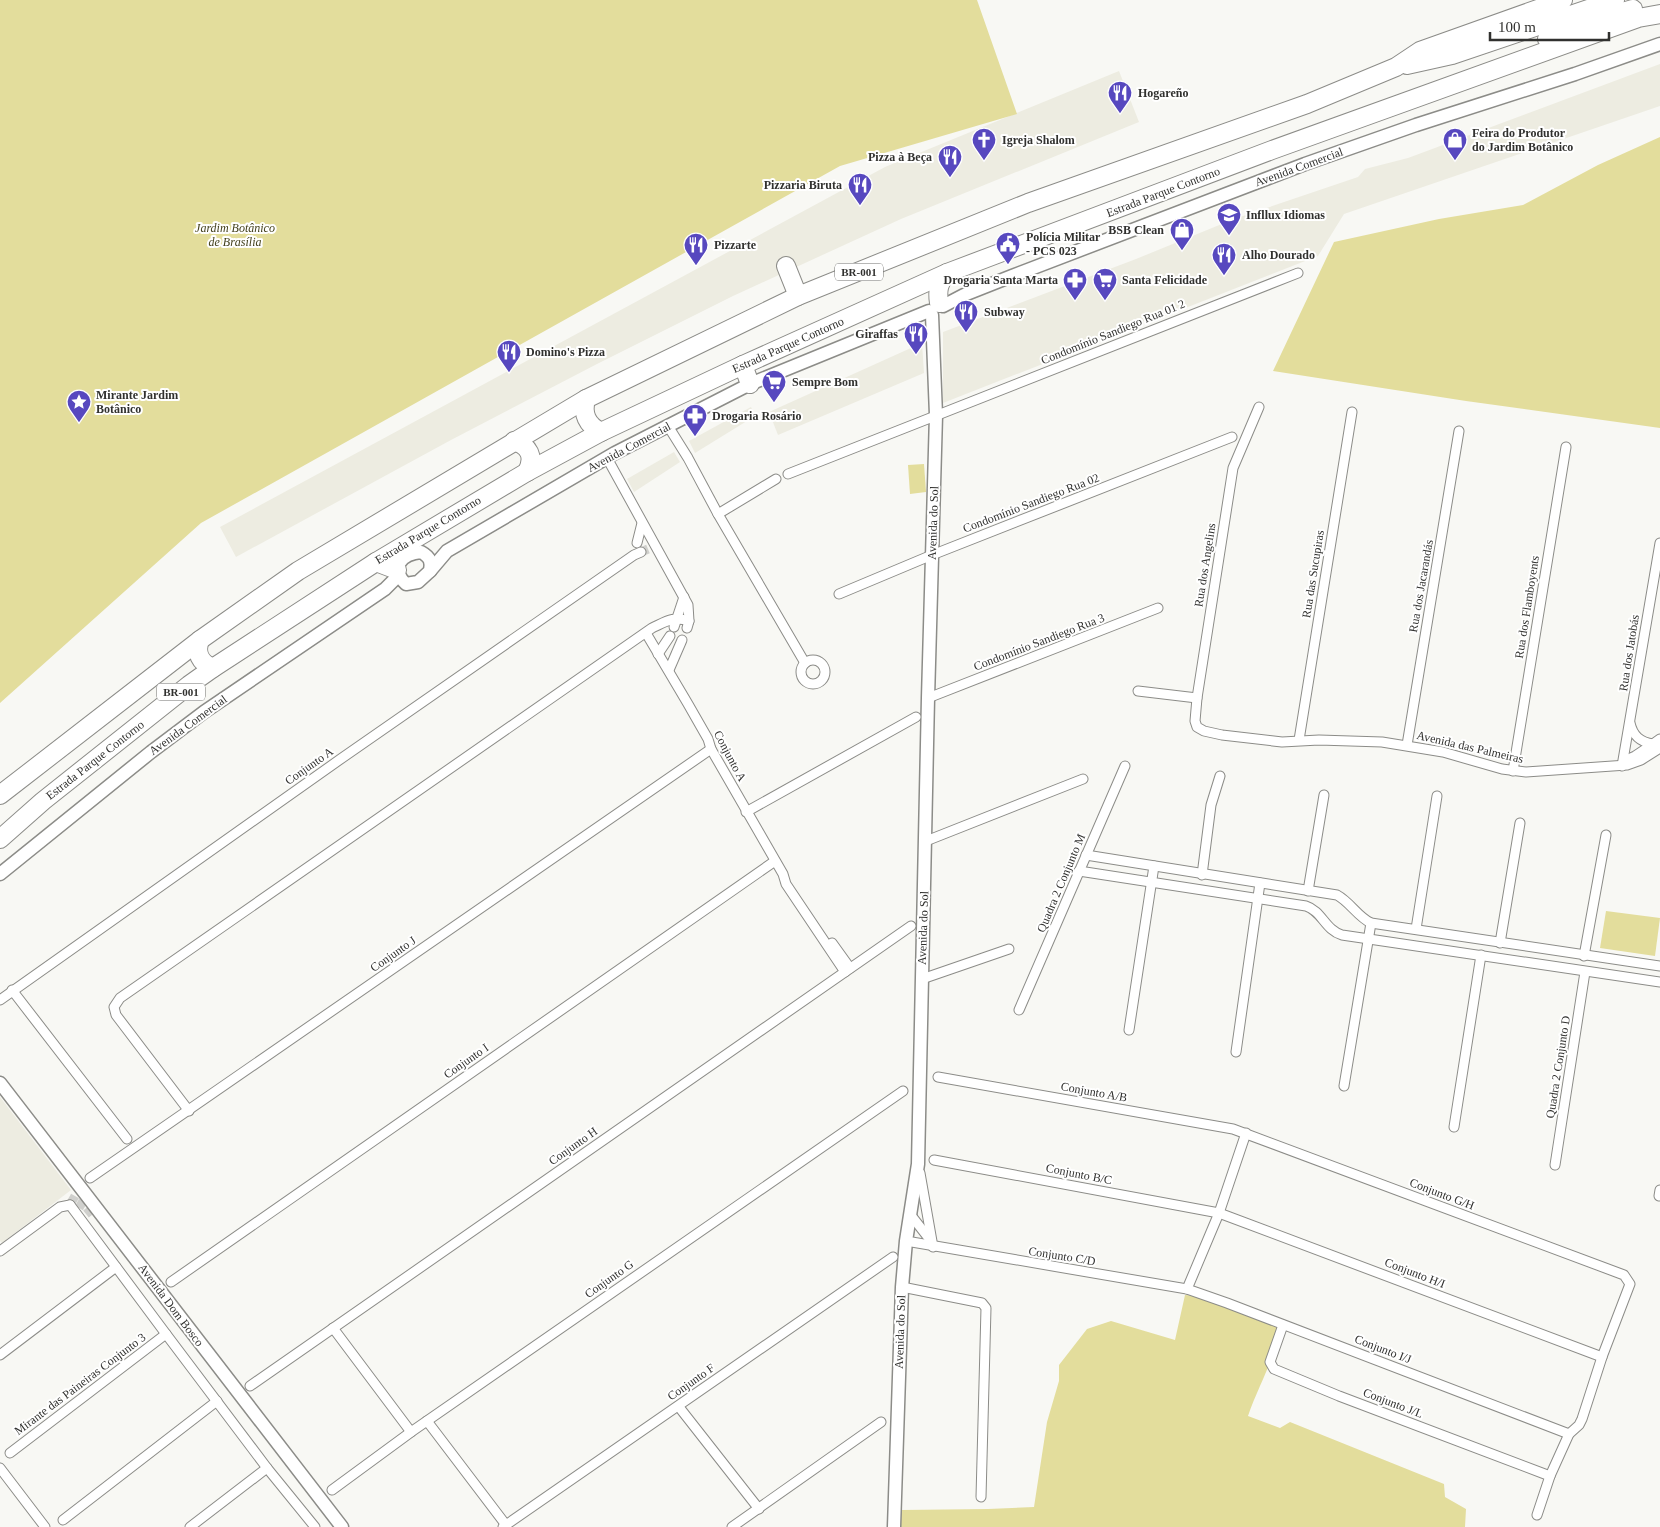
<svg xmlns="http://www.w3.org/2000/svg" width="1660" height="1527" viewBox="0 0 1660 1527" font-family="Georgia,serif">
  <rect width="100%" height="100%" fill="#f8f8f4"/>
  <g fill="#edece1">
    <polygon points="1660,64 1660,106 1344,214 1318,256 943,403 943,332 1136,259 1234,219 1358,177 1365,169 1408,158"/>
    <polygon points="1119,71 1139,122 901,219 733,296 597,364 451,440 236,557 220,527 885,167"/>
    <polygon points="922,343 924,373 778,435 769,412"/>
    <polygon points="751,407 755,416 695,453 689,441"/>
    <polygon points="674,452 680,462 634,492 627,479"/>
    <polygon points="0,1097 71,1190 2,1243 0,1241"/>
  </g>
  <g fill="#e3dd9c">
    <polygon points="0,0 977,0 1017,114 840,166 201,523 0,703"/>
    <polygon points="1660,137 1660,428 1466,401 1273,371 1334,242 1439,219 1523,205 1598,165"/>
    <polygon points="924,464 926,492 910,494 908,465"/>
    <polygon points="1606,911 1660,918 1655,956 1600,948"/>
    <path d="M1185 1295 1198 1296 1279 1327C1276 1358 1258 1386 1248 1416L1280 1428 1290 1422 1444 1484 1445 1497 1466 1509 1465 1527H901V1510L988 1509 1034 1507 1047 1422 1059 1381V1365L1087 1329 1111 1321 1175 1340Z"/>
  </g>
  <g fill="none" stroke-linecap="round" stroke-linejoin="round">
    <g stroke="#d0d0cd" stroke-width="9" stroke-dasharray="9 4.5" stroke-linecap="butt">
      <polyline points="641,552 648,549"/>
      <polyline points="71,1203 75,1196"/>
      <polyline points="79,1208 83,1201"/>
      <polyline points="86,1214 91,1210"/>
    </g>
    <defs>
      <g id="street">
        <polyline points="1259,407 1233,468 1197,698 1195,721 1197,727 1204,731 1222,735 1282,742 1319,740 1382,742 1443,752 1502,769 1526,772 1627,765 1641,760 1660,748"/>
        <polyline points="668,426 688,458 718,514 805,663"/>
        <polyline points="607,458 688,605 689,621 687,628"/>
        <polyline points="788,474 1298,273"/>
        <polyline points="718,514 776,479"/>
        <polyline points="637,543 642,523"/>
        <polyline points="839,594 932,555 1232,437"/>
        <polyline points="674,627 684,597"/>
        <polyline points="646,633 688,704 708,739 711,749 783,874 786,884 845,972"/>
        <polyline points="658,654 670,636"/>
        <circle cx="813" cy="672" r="12"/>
        <polyline points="669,670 682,640"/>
        <polyline points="1138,691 1197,698"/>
        <polyline points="928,698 1158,608"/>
        <path d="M1630 723C1633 736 1640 742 1653 744L1660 739"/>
        <polyline points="1299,740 1352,412"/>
        <polyline points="1407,745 1459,431"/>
        <polyline points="1626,760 1635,756 1653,744"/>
        <polyline points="1622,766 1660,543"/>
        <polyline points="1513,771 1566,447"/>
        <polyline points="746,812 916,717"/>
        <polyline points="926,841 1083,779"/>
        <path d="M1086 855 1337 895C1350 902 1358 917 1371 923L1660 966"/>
        <path d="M1079 871 1306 906C1322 911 1325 930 1342 935L1660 982"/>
        <polyline points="1202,875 1211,805 1220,776"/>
        <polyline points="1308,891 1324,795"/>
        <polyline points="1416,929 1437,796"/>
        <polyline points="832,943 850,968"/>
        <polyline points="1500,943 1520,823"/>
        <polyline points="1584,956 1606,835"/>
        <polyline points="922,979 1009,949"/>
        <polyline points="12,990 127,1139"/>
        <polyline points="0,1000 342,758 634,555 641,552"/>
        <polyline points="1019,1010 1125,766"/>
        <polyline points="1129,1030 1154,866"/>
        <polyline points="1236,1052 1260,883"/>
        <polyline points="938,1077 1233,1129 1624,1275 1630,1284 1602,1357 1582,1419 1579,1425 1569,1434 1550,1476 1537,1515"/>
        <polyline points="1344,1086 1371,923"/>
        <path d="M189 1111 116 1015 114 1007 120 998 652 628C667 621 673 616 689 621"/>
        <polyline points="1454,1127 1481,955"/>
        <polyline points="934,1160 1219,1213 1602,1357"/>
        <polyline points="1555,1165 1585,972"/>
        <polyline points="920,1173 933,1247"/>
        <polyline points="90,1178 711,749"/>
        <polyline points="1659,1196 1660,1190"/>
        <polyline points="70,1205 166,1334 267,1468 315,1527"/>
        <polyline points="910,1214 931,1241"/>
        <polyline points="906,1241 1187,1289 1227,1303 1569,1434"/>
        <polyline points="0,1251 60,1207 70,1205"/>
        <polyline points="171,1282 775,861"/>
        <polyline points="902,1287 982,1303 986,1308 981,1497"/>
        <polyline points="1187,1289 1219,1213 1246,1133"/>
        <polyline points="1283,1325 1270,1362 1274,1369 1339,1396 1550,1476"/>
        <polyline points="333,1328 411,1432"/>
        <polyline points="0,1355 116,1267"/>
        <polyline points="250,1386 911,926"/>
        <polyline points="679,1407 759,1509"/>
        <polyline points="427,1421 506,1525"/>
        <polyline points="10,1453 166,1334"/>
        <polyline points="0,1468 45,1527"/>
        <polyline points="332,1490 411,1432 903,1091"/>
        <polyline points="63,1520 217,1401"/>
        <polyline points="190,1527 267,1468"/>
        <polyline points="503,1527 893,1257"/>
        <polyline points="732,1527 881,1422"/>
      </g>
      <g id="secondary">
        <polyline points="943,306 964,295 1012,276 1305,164 1416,125 1575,74 1660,44"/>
        <path d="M421 552C430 557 432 562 430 571L418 582 406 584C389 568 401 554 421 552Z"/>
        <polyline points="430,571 447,551 615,453 750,384 929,311"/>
        <polyline points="0,874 151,752 204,712 385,589 398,576"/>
        <polyline points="0,1083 342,1527"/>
        <polyline points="894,1527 902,1287 906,1241 918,1164 928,698 936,415 932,315"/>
      </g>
      <g id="highway">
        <polyline points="1547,39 1598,19 1633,9"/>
        <polyline points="1407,65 1452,55 1615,0"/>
        <polyline points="786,266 798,296"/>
        <path d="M939 303C937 290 939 282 947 273"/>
        <polyline points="743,365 750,384"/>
        <path d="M586 399C582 414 587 425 601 432"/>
        <path d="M514 441C529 446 535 456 527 472"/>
        <polyline points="376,562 397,570"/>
        <path d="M200 640C195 653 200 663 213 668"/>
        <polyline points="0,795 200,640 298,571 586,399 798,296 1028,203 1307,104 1396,67 1420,51 1563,0"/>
        <polyline points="0,839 43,801 189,685 213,668 376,562 527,472 601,432 743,365 947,273 1272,150 1638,18 1660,14"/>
      </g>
    </defs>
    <use href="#street" stroke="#8c8c88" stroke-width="11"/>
    <use href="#secondary" stroke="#8c8c88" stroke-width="15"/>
    <use href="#highway" stroke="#8c8c88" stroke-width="20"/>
    <use href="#street" stroke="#fff" stroke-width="9"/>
    <use href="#secondary" stroke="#fff" stroke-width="12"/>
    <use href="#highway" stroke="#fff" stroke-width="18"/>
  </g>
  <defs>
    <symbol id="restaurant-pin" viewBox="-11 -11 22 30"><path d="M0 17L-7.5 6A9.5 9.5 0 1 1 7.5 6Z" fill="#5748bf" stroke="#fff"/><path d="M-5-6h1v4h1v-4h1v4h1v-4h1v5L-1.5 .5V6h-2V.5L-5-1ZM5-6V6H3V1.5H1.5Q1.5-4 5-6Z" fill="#fff"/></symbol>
    <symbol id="church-pin" viewBox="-11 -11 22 30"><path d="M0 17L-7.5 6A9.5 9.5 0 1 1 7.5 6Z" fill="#5748bf" stroke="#fff"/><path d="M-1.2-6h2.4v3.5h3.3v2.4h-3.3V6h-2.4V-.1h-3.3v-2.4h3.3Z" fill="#fff"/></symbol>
    <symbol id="shop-pin" viewBox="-11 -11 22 30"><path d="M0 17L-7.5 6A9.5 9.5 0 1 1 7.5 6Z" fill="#5748bf" stroke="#fff"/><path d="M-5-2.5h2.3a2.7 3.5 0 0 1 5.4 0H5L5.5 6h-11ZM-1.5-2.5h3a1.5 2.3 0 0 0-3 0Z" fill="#fff"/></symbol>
    <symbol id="school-pin" viewBox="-11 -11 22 30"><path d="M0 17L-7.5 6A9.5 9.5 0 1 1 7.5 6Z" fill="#5748bf" stroke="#fff"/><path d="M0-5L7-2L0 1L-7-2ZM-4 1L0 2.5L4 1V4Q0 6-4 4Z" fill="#fff"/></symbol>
    <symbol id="civic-pin" viewBox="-11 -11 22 30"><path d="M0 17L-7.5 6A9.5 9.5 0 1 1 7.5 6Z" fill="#5748bf" stroke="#fff"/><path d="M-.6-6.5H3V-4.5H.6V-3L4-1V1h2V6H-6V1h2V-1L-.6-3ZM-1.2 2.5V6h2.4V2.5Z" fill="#fff"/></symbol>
    <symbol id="pharmacy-pin" viewBox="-11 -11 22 30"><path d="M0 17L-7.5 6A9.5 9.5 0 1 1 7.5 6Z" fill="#5748bf" stroke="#fff"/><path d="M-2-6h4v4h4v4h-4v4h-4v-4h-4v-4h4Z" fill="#fff"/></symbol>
    <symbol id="supermarket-pin" viewBox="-11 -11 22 30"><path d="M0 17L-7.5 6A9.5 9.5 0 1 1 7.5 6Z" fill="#5748bf" stroke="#fff"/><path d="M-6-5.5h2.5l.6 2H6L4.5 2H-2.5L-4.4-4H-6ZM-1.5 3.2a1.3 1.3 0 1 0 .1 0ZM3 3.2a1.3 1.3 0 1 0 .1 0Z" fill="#fff"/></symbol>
    <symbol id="sight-pin" viewBox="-11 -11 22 30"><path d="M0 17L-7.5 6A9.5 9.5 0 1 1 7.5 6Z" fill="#5748bf" stroke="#fff"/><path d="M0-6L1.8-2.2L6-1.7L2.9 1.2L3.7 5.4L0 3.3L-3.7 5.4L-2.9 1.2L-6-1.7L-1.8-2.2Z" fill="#fff"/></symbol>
  </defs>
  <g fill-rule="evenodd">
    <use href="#restaurant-pin" x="1106" y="79" width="28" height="38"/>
    <use href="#church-pin" x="970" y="126" width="28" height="38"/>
    <use href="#shop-pin" x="1441" y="126" width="28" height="38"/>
    <use href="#restaurant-pin" x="936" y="143" width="28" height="38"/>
    <use href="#restaurant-pin" x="846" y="171" width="28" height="38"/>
    <use href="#school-pin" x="1215" y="201" width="28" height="38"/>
    <use href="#shop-pin" x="1168" y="216" width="28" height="38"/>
    <use href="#civic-pin" x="994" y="230" width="28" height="38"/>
    <use href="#restaurant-pin" x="682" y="231" width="28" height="38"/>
    <use href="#restaurant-pin" x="1210" y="241" width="28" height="38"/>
    <use href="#pharmacy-pin" x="1061" y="266" width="28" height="38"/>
    <use href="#supermarket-pin" x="1091" y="266" width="28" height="38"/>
    <use href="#restaurant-pin" x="952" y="298" width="28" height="38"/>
    <use href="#restaurant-pin" x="902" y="320" width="28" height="38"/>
    <use href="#restaurant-pin" x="495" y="338" width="28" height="38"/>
    <use href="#supermarket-pin" x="760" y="368" width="28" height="38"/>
    <use href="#sight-pin" x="65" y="388" width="28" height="38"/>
    <use href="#pharmacy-pin" x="681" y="402" width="28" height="38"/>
  </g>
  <g text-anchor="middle" stroke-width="4" stroke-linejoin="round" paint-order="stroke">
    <g fill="#fff" stroke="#6f6f6d" stroke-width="1">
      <rect x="835" y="263.5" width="48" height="17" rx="4"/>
      <rect x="157" y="683.5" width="48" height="17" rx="4"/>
    </g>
    <g font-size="11" font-weight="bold" fill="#31312f">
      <text x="859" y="276">BR-001</text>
      <text x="181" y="696">BR-001</text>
    </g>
    <g font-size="12" font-weight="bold" fill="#31312f" stroke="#fff" text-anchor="start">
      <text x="1138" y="97">Hogareño</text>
      <text x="1472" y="137">Feira do Produtor<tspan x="1472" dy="14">do Jardim Botânico</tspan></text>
      <text x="1002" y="144">Igreja Shalom</text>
      <text x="932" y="161" text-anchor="end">Pizza à Beça</text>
      <text x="842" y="189" text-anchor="end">Pizzaria Biruta</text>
      <text x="1246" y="219">Infllux Idiomas</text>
      <text x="1164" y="234" text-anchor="end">BSB Clean</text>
      <text x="1026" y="241">Polícia Militar<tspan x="1026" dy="14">- PCS 023</tspan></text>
      <text x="714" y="249">Pizzarte</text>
      <text x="1242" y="259">Alho Dourado</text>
      <text x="1058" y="284" text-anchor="end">Drogaria Santa Marta</text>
      <text x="1122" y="284">Santa Felicidade</text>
      <text x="984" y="316">Subway</text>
      <text x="898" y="338" text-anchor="end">Giraffas</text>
      <text x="526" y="356">Domino's Pizza</text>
      <text x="792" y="386">Sempre Bom</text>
      <text x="96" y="399">Mirante Jardim<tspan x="96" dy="14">Botânico</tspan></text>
      <text x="712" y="420">Drogaria Rosário</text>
    </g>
    <g font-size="12" fill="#31312f" stroke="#fff">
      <text transform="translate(1299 167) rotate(-20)" y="4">Avenida Comercial</text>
      <text transform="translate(1163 192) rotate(-21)" y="4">Estrada Parque Contorno</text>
      <text transform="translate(1113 332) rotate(-22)" y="4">Condomínio Sandiego Rua 01 2</text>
      <text transform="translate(788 345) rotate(-24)" y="4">Estrada Parque Contorno</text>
      <text transform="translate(629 447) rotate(-28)" y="4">Avenida Comercial</text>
      <text transform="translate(1031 503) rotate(-21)" y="4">Condomínio Sandiego Rua 02</text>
      <text transform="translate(933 523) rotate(-88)" y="4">Avenida do Sol</text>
      <text transform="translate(428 530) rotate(-31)" y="4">Estrada Parque Contorno</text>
      <text transform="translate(1205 565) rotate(-81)" y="4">Rua dos Angelins</text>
      <text transform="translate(1313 574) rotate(-81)" y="4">Rua das Sucupiras</text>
      <text transform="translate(1421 586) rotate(-80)" y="4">Rua dos Jacarandás</text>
      <text transform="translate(1527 607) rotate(-81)" y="4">Rua dos Flamboyents</text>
      <text transform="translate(1039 642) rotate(-21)" y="4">Condomínio Sandiego Rua 3</text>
      <text transform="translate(1629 653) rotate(-81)" y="4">Rua dos Jatobás</text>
      <text transform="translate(188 725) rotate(-36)" y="4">Avenida Comercial</text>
      <text transform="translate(1470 747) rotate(13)" y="4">Avenida das Palmeiras</text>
      <text transform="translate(730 756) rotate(62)" y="4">Conjunto A</text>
      <text transform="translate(95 760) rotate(-38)" y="4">Estrada Parque Contorno</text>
      <text transform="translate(309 766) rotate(-35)" y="4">Conjunto A</text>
      <text transform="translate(1061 883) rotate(-67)" y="4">Quadra 2 Conjunto M</text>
      <text transform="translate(923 928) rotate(-88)" y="4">Avenida do Sol</text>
      <text transform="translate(393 954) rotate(-35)" y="4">Conjunto J</text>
      <text transform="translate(466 1061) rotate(-35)" y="4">Conjunto I</text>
      <text transform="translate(1558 1067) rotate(-81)" y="4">Quadra 2 Conjunto D</text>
      <text transform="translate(1094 1092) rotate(10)" y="4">Conjunto A/B</text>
      <text transform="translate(573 1146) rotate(-35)" y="4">Conjunto H</text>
      <text transform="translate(1079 1174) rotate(11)" y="4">Conjunto B/C</text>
      <text transform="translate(1442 1194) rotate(21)" y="4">Conjunto G/H</text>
      <text transform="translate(1062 1256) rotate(9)" y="4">Conjunto C/D</text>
      <text transform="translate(1415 1273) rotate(21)" y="4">Conjunto H/I</text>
      <text transform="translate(609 1279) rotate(-35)" y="4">Conjunto G</text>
      <text transform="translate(171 1305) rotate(53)" y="4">Avenida Dom Bosco</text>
      <text transform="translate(900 1332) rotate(-88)" y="4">Avenida do Sol</text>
      <text transform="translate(1383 1349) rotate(21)" y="4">Conjunto I/J</text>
      <text transform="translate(691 1382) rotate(-35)" y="4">Conjunto F</text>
      <text transform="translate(80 1384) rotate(-37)" y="4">Mirante das Paineiras Conjunto 3</text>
      <text transform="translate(1393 1403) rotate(21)" y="4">Conjunto J/L</text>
    </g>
    <g font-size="12" font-style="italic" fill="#43401c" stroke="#fff">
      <text x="235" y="232">Jardim Botânico<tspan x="235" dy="14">de Brasília</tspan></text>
    </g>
  </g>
  <path d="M1490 32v8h119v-8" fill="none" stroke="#31312f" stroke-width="2.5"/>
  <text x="1498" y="32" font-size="15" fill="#31312f" stroke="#ffffff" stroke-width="4" paint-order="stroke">100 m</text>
</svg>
